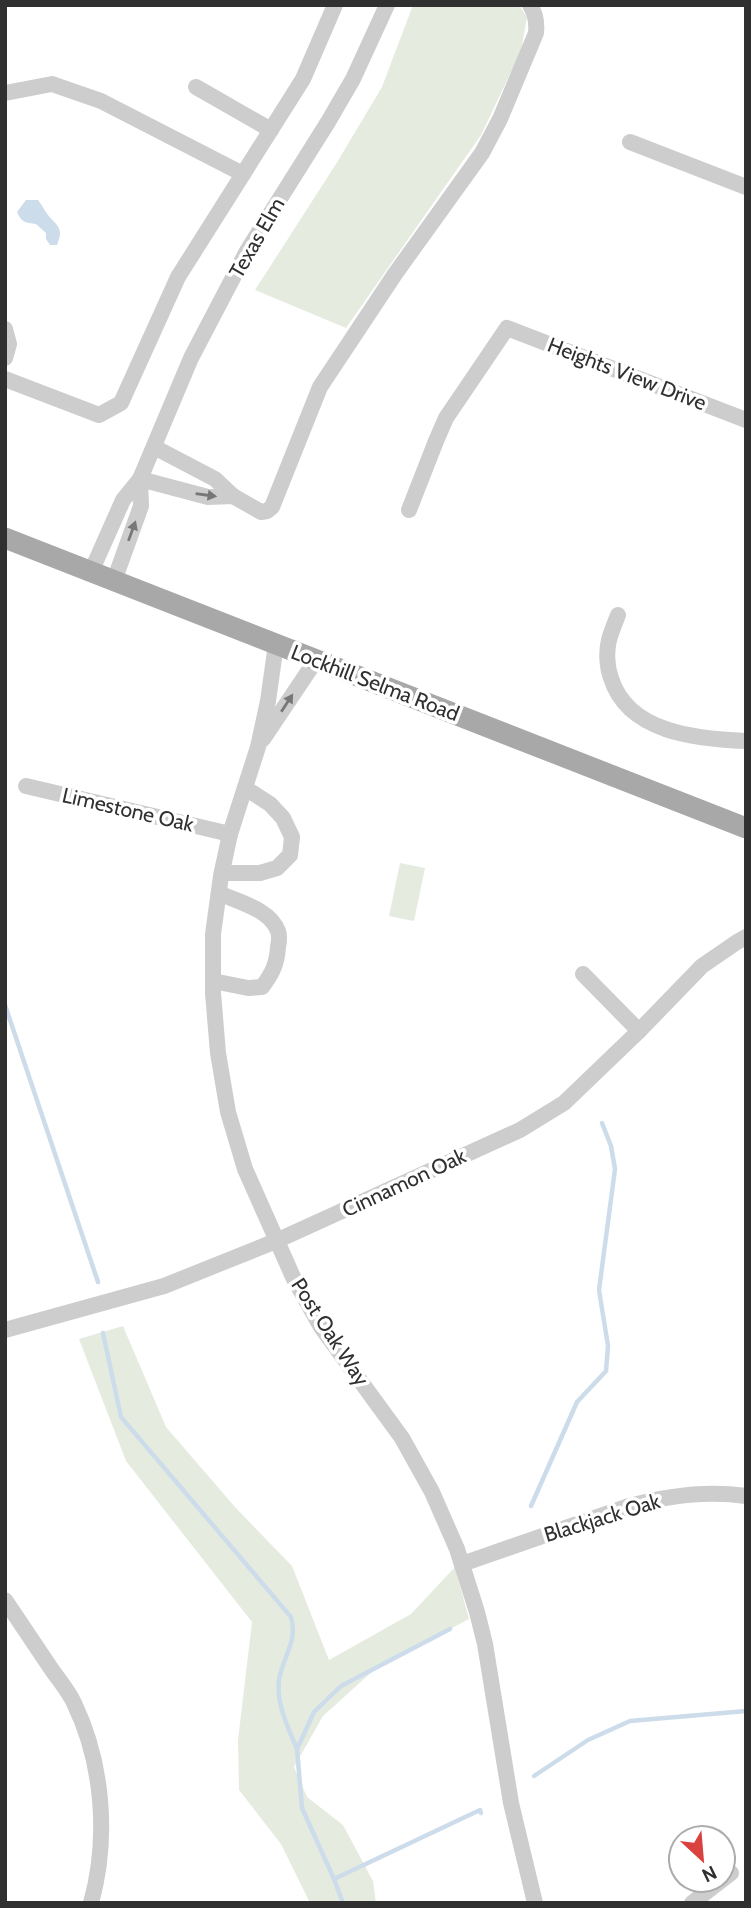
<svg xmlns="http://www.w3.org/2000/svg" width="751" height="1908" viewBox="0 0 751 1908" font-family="Cabin,sans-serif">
  <rect width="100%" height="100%" fill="#fff"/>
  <g fill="#e5ecdf">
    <polygon points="413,5 519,5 527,17 521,51 481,135 346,328 255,290 336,164 382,87"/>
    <polygon points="400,863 425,868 414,921 389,916"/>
    <polygon points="123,1326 166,1427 235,1507 292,1566 329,1660 411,1614 455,1567 469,1619 375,1669 323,1716 294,1767 307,1797 343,1825 373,1881 376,1903 310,1903 281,1844 239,1790 238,1740 252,1622 126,1461 79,1339"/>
  </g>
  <path fill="#cddcea" d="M26 200H38C42 205 44 210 48 215 58 227 64 228 57 245H50L46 239V233L36 224C26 223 21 222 17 212Z"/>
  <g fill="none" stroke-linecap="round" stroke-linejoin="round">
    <g stroke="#cddcea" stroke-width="4.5">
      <polyline points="5,1005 98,1282"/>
      <path d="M103 1333 121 1417 291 1617C298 1642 283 1656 279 1680 276 1704 288 1727 297 1749"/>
      <polyline points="531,1506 577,1402 606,1371 608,1346 599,1290 615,1169 611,1146 602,1123"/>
      <polyline points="534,1776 588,1740 630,1721 746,1711"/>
      <polyline points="334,1879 480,1810 481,1813"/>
      <polyline points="343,1903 334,1879 302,1808 297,1749 314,1712 341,1686 450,1629"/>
    </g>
    <g stroke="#cdcdcd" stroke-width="16">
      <polyline points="196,87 271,130"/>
      <polyline points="5,93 52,84 101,101 243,174"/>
      <polyline points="630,142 746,187"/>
      <polyline points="5,329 9,344 5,358"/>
      <polyline points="5,379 99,415 121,403 178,277 303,79 335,5"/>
      <polyline points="140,479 208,497 233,496 215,479 154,447"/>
      <path d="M233 496 261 512 267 511 272 507 320 387 395 274 482 153 500 119 536 33C537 23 536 14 530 5"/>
      <polyline points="409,510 436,441 446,418 507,328 746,420"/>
      <polyline points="91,572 123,500 140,479 191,358 247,251 328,122 353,79 387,5"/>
      <polyline points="114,581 141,506 140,479"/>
      <path d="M618 615C615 623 611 632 609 640 606 652 607 667 611 678 628 733 697 739 746 741"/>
      <polyline points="276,644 268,701 258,747 230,834 221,876 213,934 213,993 218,1053 228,1112 245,1169 293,1277 321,1327 402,1438 432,1492 457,1549 477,1612 485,1644 511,1803 535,1903"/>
      <polyline points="263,739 316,660"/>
      <polyline points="26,786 230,834"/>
      <polyline points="222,873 260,873 277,868 290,855 292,837 283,818 270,804 245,788"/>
      <polyline points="583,974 639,1031"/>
      <path d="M213 981 248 988 262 987C272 974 277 964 278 947 279 942 280 936 278 931 270 909 238 902 219 893"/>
      <polyline points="5,1330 164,1286 276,1241 520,1130 564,1103 639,1031 702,966 737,942 746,937"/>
      <path d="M462 1564 626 1507C665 1496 704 1490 746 1496"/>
      <path d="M5 1600C20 1622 35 1645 50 1667 58 1679 68 1690 74 1703 103 1763 109 1838 91 1903"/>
      <polyline points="692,1903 731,1873"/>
    </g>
    <polyline stroke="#a8a8a8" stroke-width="21" points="5,538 746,828"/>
  </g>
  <defs><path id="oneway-solid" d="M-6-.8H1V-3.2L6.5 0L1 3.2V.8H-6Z" transform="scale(1.75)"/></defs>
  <g fill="#777">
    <use href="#oneway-solid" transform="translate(206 495) rotate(8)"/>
    <use href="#oneway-solid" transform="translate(132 531) rotate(-70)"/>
    <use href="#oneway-solid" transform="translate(287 703) rotate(-57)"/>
  </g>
  <g text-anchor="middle" stroke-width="7" stroke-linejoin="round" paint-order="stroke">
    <g font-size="21" fill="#303030" stroke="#fff">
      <text transform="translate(257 238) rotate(-60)" y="7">Texas Elm</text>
      <text transform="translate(627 374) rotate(21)" y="7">Heights View Drive</text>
      <text transform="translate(375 683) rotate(21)" y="7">Lockhill Selma Road</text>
      <text transform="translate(128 810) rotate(13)" y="7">Limestone Oak</text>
      <text transform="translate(404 1183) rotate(-25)" y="7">Cinnamon Oak</text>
      <text transform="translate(330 1332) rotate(57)" y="7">Post Oak Way</text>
      <text transform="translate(602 1518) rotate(-17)" y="7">Blackjack Oak</text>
    </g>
  </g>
  <rect width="751" height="1908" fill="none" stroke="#303030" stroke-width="14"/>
  <g transform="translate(702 1859) rotate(154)"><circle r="33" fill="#ffffff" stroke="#acacac" stroke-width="2"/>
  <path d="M0-5L12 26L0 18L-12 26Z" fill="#da423f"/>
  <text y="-10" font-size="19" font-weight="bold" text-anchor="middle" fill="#303030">N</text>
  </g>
</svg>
